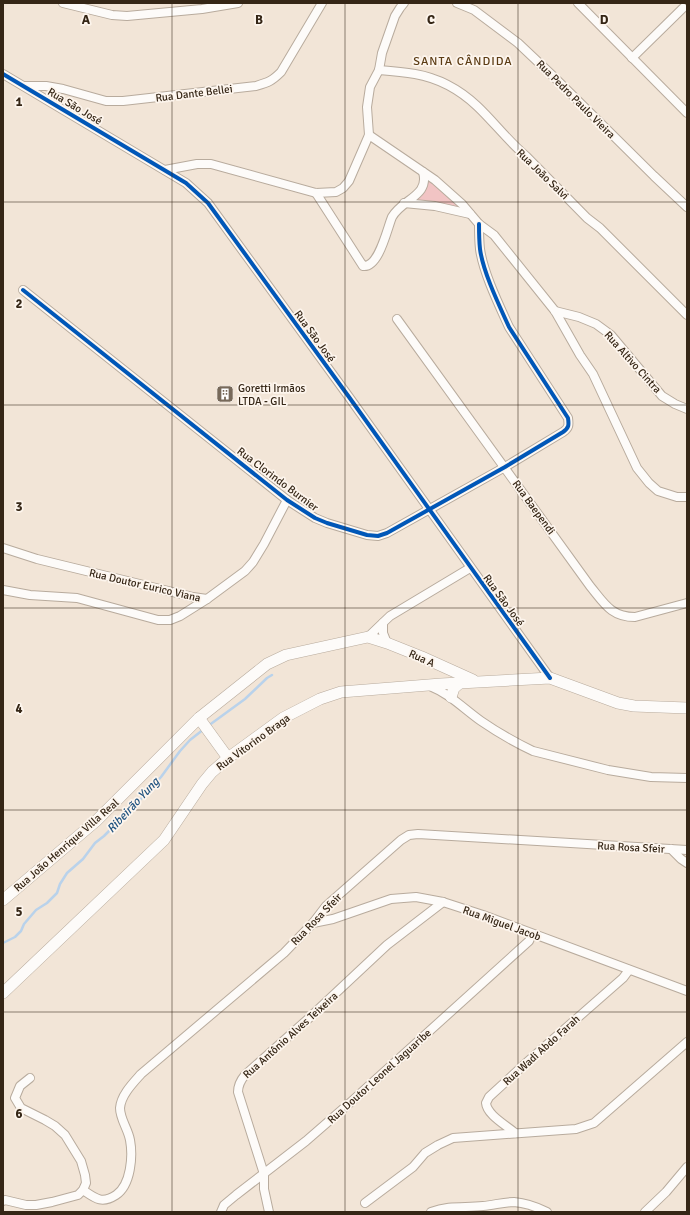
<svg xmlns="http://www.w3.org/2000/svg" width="690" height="1215" viewBox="0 0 690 1215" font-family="Signika,sans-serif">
  <rect width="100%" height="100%" fill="#f2e5d7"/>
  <polygon fill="#f1c4c4" points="428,179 463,209 417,201 415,198"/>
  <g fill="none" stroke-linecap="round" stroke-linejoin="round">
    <g stroke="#b9d2eb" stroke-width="2.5">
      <polyline points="208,726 245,699 267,678 272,675"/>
      <polyline points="3,943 15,937 21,931 24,924 36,910 47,903 57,893 60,884 67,873 83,859 95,843 104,836 123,817 128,810 140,800 161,777 180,751 190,740 204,729"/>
    </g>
    <defs>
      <g id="street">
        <polyline points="63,3 112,15 127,16 202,9 238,3"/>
        <polyline points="457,3 474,10 518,43 555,78 654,176 687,207"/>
        <polyline points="578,3 687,113"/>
        <polyline points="632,58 683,8"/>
        <path d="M379 70C391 71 403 72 415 74 438 78 460 90 477 106 494 122 508 141 526 156L587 218 600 228 687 315"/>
        <polyline points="3,74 186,183 208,203 349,397 550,678"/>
        <path d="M24 86H46L63 89 106 101H123L256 86C269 82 272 81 281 72L322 3"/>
        <polyline points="369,135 435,180 462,204 479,224 494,235 555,311 580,355 593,374 637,468 649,483 658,491 677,497 687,497"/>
        <polyline points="165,170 197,164 211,164 316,193 336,192 343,188 349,181 369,135 367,107 370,87 379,70 382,53 395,16 400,8 404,3"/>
        <path d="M316 193 363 266C379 268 387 229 392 217 402 199 430 196 423 172"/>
        <polyline points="404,203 435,206 470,214"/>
        <path d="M23 290 287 500 315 518 327 523 367 535 378 536 387 533 505 467 563 432C569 428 569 425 568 418L509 327C499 305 483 272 480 249 479 240 479 232 479 224"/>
        <polyline points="555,311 579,317 596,324 611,335 662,396 675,404 687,409"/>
        <path d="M397 319 590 586C604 603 611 617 635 617L687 603"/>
        <polyline points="3,548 37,559 193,597 207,599"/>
        <polyline points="3,590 30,595 77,598 158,620 170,620 180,616 207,599 245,571 253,562 264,544 287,500"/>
        <polyline points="383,623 383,633 387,643"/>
        <polyline points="368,637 390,616 470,568"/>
        <path d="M430 686C450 694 464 709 481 721 497 732 516 743 533 751L608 770 651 777 687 778"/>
        <polyline points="671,849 681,859 687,863"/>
        <polyline points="313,923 333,919 391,899 416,897 443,902 483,915 687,991"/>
        <path d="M515 1133C506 1125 487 1115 486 1103L489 1097 526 1063 623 978 629 970"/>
        <path d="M83 1190C96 1199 102 1204 116 1195 131 1185 133 1156 130 1140 128 1129 120 1119 120 1108 121 1095 133 1083 141 1074L284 953 313 923 326 906 401 840 409 835 418 834 687 850"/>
        <polyline points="3,1201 5,1200 26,1205 36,1205 52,1202 78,1195 83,1190 86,1183 85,1175 81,1161 65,1135 55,1126 45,1120 21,1108 15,1098 20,1086 30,1078"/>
        <polyline points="365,1203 413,1167 425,1153 438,1145 453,1138 576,1129 594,1123 687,1042"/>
        <polyline points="221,1212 224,1205 236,1195 306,1141 352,1101 529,941 532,934"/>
        <path d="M269 1212 264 1189V1174L238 1092C238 1085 240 1081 245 1075L308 1019 387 945 443 902"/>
        <path d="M431 1212C450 1205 464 1208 483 1206 494 1205 504 1202 514 1202 526 1203 537 1207 547 1212"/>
        <polyline points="645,1212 666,1192 687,1167"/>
      </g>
      <g id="secondary">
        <polyline points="451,697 454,688 461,682"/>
        <polyline points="199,718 228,758"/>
        <polyline points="3,900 96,821 199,718 267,664 286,655 368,637 387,643 422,657 473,680"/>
        <polyline points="3,993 164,840 202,784 212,772 228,758 283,718 320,699 341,692 441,684 550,678 618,703 634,706 687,708"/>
      </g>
    </defs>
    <use href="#street" stroke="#b8ab9d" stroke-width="10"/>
    <use href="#secondary" stroke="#b8ab9d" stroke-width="12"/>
    <use href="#street" stroke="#fdfbf9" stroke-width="8"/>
    <use href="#secondary" stroke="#fdfbf9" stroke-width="11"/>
    <defs>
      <g id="cycleway">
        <polyline points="3,74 186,183 208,203 349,397 550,678"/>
        <path d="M23 290 287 500 315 518 327 523 367 535 378 536 387 533 505 467 563 432C569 428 569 425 568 418L509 327C499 305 483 272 480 249 479 240 479 232 479 224"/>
      </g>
    </defs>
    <use href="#cycleway" stroke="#fdf5ed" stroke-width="6"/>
    <use href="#cycleway" stroke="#0057b8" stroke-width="4"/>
  </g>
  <path fill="none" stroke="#352616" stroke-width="1" stroke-opacity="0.55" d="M172 3V1212M345 3V1212M518 3V1212M3 202H687M3 405H687M3 608H687M3 810H687M3 1012H687"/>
  <defs>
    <symbol id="building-square" viewBox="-11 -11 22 22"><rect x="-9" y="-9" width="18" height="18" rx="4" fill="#77695a" stroke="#fdf5ed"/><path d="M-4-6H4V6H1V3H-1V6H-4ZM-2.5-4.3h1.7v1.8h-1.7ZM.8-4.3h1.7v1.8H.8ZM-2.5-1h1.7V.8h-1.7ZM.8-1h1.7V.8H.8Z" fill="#fff"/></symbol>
  </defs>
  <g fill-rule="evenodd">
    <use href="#building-square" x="215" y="384" width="20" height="20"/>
  </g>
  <g text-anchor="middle" stroke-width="3.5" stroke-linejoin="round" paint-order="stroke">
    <g font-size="11" fill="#352616" stroke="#fdf5ed">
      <text transform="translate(194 93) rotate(-7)" y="4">Rua Dante Bellei</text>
      <text transform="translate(576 99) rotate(45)" y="4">Rua Pedro Paulo Vieira</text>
      <text transform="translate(75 106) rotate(31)" y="4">Rua São José</text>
      <text transform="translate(543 174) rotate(44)" y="4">Rua João Salvi</text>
      <text transform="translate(315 336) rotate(54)" y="4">Rua São José</text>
      <text transform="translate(633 362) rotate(48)" y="4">Rua Altivo Cintra</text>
      <text transform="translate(278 479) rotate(37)" y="4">Rua Clorindo Burnier</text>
      <text transform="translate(534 507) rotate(54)" y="4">Rua Baependi</text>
      <text transform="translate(145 585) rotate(13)" y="4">Rua Doutor Eurico Viana</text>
      <text transform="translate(504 600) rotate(54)" y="4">Rua São José</text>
      <text transform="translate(422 658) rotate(24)" y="4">Rua A</text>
      <text transform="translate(253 742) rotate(-36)" y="4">Rua Vitorino Braga</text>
      <text transform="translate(66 845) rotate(-41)" y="4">Rua João Henrique Villa Real</text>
      <text transform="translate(631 847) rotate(3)" y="4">Rua Rosa Sfeir</text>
      <text transform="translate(316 919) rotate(-46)" y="4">Rua Rosa Sfeir</text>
      <text transform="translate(502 923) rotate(20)" y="4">Rua Miguel Jacob</text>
      <text transform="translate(290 1035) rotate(-42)" y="4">Rua Antônio Alves Teixeira</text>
      <text transform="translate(541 1050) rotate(-42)" y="4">Rua Wadi Abdo Farah</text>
      <text transform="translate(379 1076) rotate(-42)" y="4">Rua Doutor Leonel Jaguaribe</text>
    </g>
    <g font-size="11" fill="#352616" stroke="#fdf5ed" text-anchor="start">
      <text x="238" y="392">Goretti Irmãos<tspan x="238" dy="13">LTDA - GIL</tspan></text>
    </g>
    <g font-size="12" letter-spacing="1" fill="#5b3b13" stroke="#fdf5ed">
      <text x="463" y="65">SANTA CÂNDIDA</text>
    </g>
    <g font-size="12" font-style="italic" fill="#215380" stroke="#fdf5ed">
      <text transform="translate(133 805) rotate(-47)" y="4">Ribeirão Yung</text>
    </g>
  </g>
  <g font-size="13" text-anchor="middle" font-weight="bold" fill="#352616" stroke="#fdf5ed" stroke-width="3.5" stroke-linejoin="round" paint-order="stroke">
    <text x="86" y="24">A</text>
    <text x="259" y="24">B</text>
    <text x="431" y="24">C</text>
    <text x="604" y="24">D</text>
    <text x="19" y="106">1</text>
    <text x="19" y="308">2</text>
    <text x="19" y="511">3</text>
    <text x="19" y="713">4</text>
    <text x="19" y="916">5</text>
    <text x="19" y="1118">6</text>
  </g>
  <rect width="690" height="1215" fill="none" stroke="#352616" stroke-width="8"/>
</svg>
